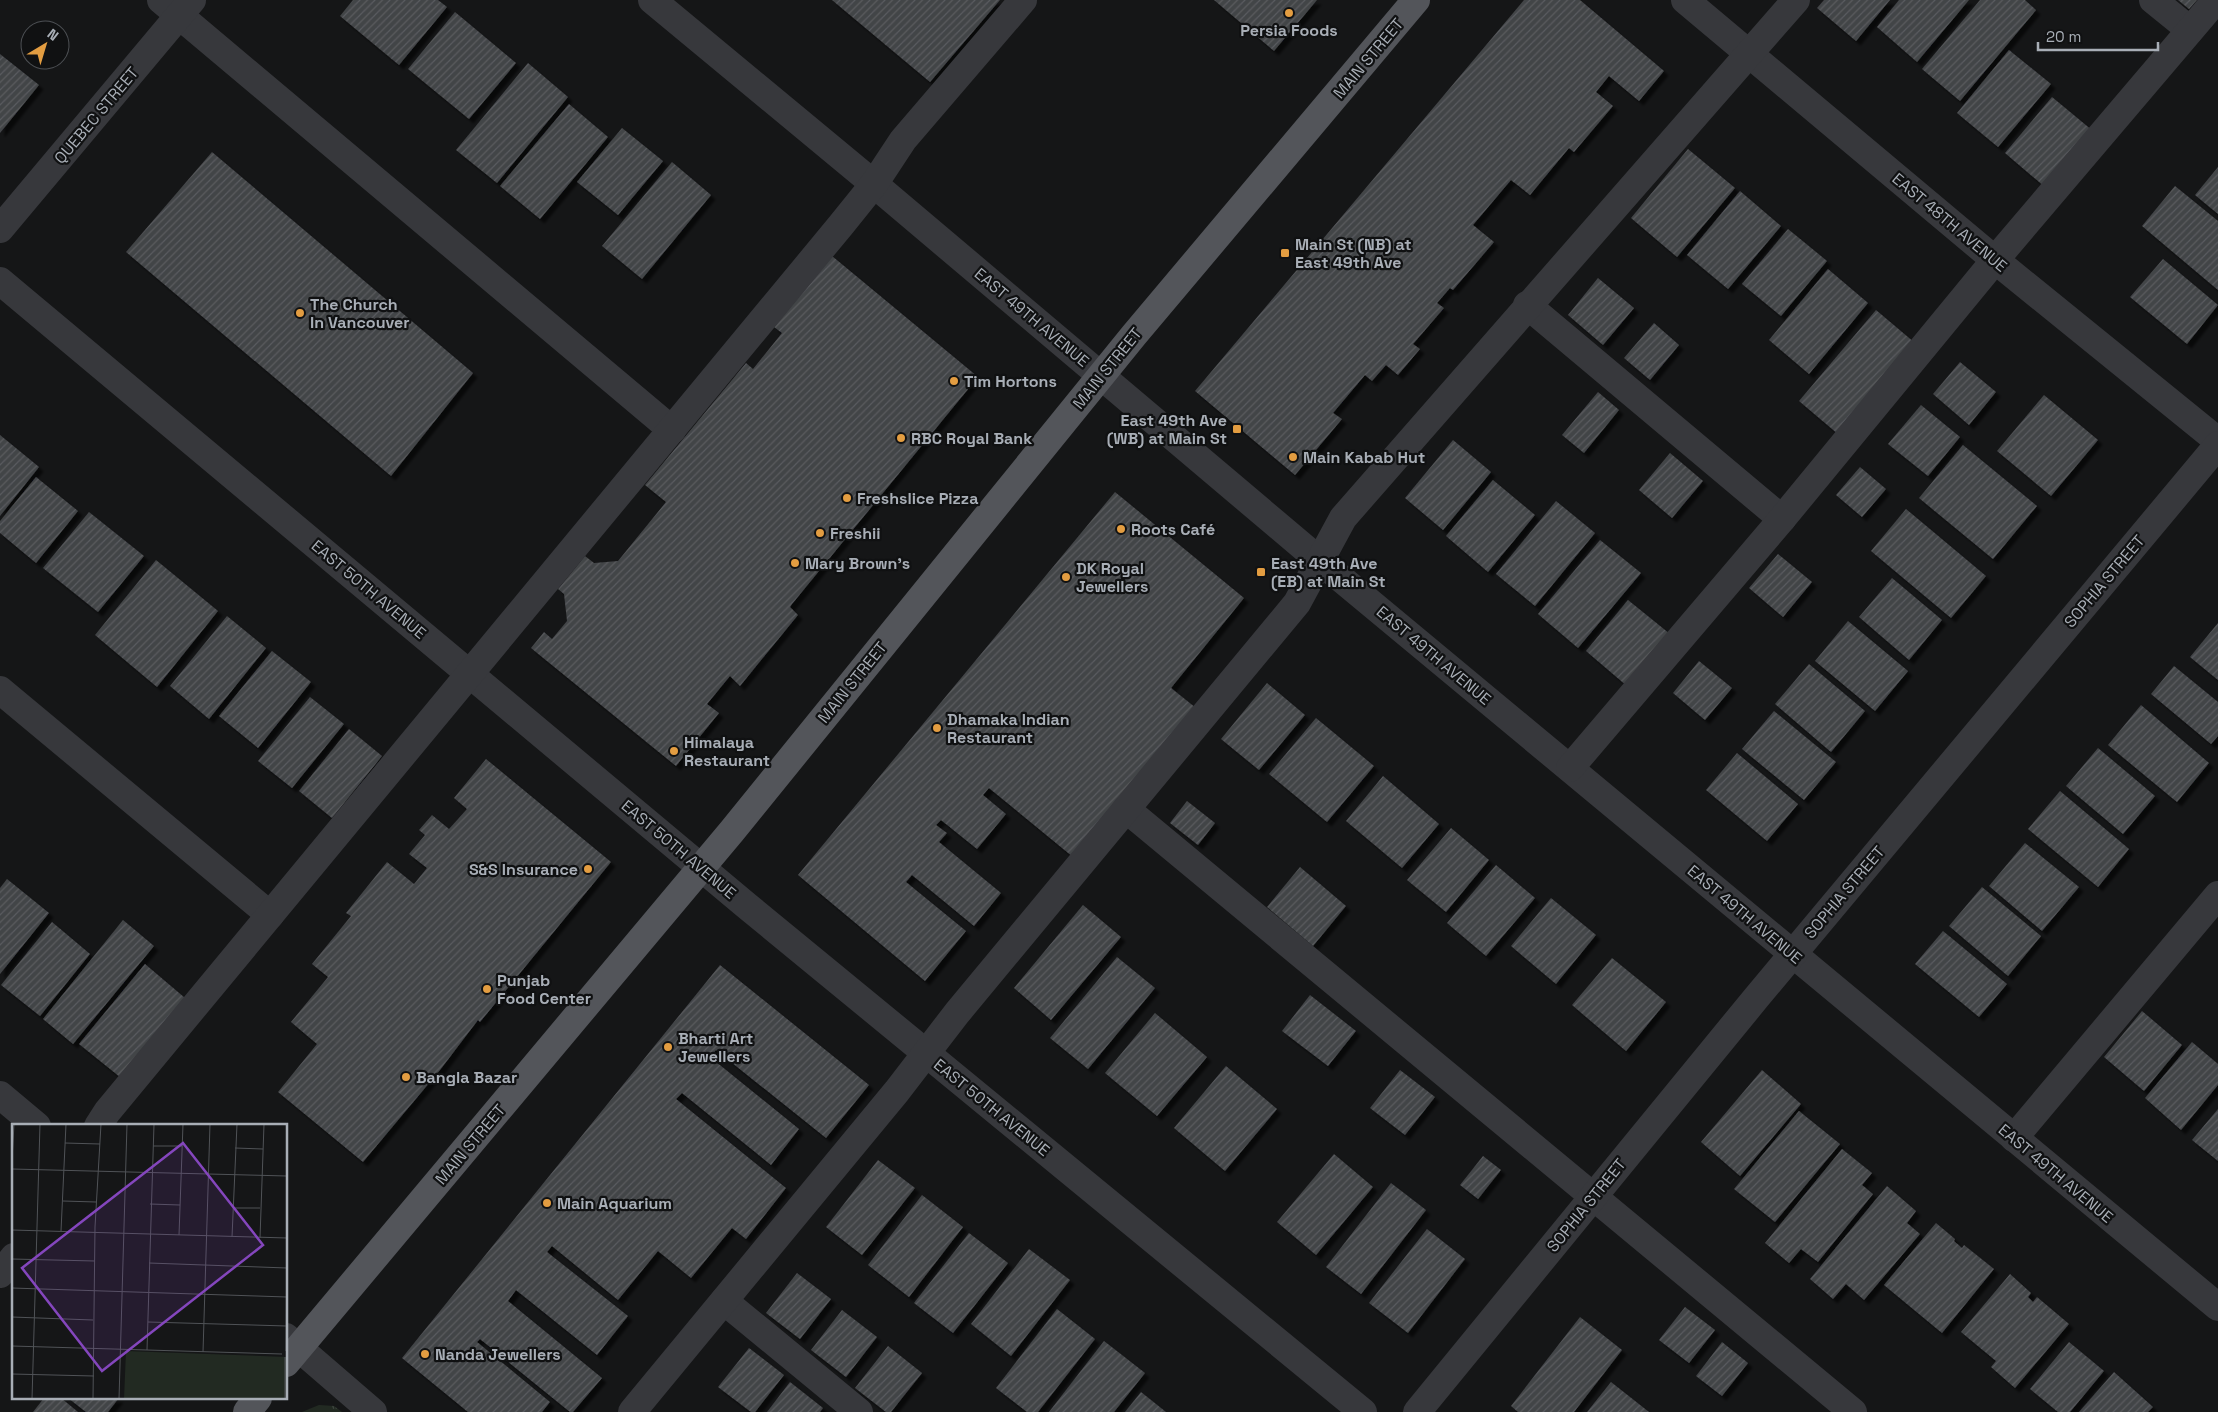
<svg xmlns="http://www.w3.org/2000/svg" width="2218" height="1412" viewBox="0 0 2218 1412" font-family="'Space Grotesk',sans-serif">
  <defs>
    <pattern id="park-tufts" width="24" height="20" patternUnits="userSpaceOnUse" patternTransform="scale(1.25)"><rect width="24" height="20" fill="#222a22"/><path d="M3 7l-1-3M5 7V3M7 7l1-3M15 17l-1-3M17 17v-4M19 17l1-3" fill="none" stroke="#3f4640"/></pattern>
    <pattern id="building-hatch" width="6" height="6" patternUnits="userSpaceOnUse" patternTransform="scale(1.25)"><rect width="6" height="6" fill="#424447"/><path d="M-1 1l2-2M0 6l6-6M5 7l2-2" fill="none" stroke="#5a5c5f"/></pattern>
    <filter id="shadow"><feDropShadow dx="4.5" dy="4.5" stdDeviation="1" flood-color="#0009"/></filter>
  </defs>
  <rect width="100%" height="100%" fill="#151617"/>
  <polygon fill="url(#park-tufts)" points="319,1405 334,1406 342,1412 302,1412"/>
  <g fill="url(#building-hatch)" filter="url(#shadow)">
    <polygon points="353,0 438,0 447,7 399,65 340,16"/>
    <polygon points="832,0 1000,0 930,82"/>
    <polygon points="1214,0 1317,0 1274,51"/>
    <polygon points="1524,0 1580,0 1664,71 1639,101 1609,76 1596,92 1613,106 1574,152 1569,148 1530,195 1511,180 1473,225 1494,242 1453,290 1450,288 1437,303 1444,308 1413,344 1420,349 1398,375 1386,365 1372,381 1365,375 1333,413 1342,419 1295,475 1195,391"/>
    <polygon points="1824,0 1890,0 1856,41 1817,8"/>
    <polygon points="1899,0 1969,0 1917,62 1877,27"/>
    <polygon points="1980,0 2025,0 2036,10 1960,101 1922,69"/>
    <polygon points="2178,0 2197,0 2189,9"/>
    <polygon points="455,12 516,63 469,119 408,69"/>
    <polygon points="2009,50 2051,84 1998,147 1957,113"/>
    <polygon points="0,54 39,85 0,133"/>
    <polygon points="528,63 568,97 497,183 456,150"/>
    <polygon points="2052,97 2093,131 2045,187 2005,153"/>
    <polygon points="569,104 608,137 540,219 500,186"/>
    <polygon points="622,128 663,161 618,215 577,182"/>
    <polygon points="1688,149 1735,188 1677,257 1631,218"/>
    <polygon points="212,152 473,373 391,476 126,252"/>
    <polygon points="672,162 711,195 642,279 602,246"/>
    <polygon points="2218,167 2218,214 2195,195"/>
    <polygon points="2175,186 2218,221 2218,290 2142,226"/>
    <polygon points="1740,191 1781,226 1728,289 1687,255"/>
    <polygon points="1788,229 1827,261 1781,316 1742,284"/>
    <polygon points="832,256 978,377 792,604 790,607 798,615 740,686 730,676 707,704 719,713 676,766 531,648 544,632 552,639 567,621 564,594 558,589 585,556 594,563 618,561 666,502 645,485 746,363 753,369 782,333 774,327"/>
    <polygon points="2163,259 2218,305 2187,344 2130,297"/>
    <polygon points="1828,269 1868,303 1809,374 1769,340"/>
    <polygon points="1598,278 1634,308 1603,345 1568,315"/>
    <polygon points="1876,310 1915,343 1838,434 1799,401"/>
    <polygon points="1654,323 1679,345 1650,380 1624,358"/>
    <polygon points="1960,362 1996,392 1969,425 1933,394"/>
    <polygon points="1598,392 1619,410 1584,453 1562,435"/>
    <polygon points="2044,395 2098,440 2051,496 1997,451"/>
    <polygon points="1921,405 1960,437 1928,476 1888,444"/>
    <polygon points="0,435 39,467 0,516"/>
    <polygon points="1453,440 1491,472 1443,530 1405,498"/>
    <polygon points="1963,445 2037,506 1993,559 1919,498"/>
    <polygon points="1670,453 1703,481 1672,518 1639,490"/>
    <polygon points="1860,467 1886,489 1862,517 1836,495"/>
    <polygon points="36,477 78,511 36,563 0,533 0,521"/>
    <polygon points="1493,480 1535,515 1488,572 1446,536"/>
    <polygon points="1115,492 1244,598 1171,688 1196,708 1073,857 989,788 983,795 1006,814 977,849 941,820 936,825 947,833 939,842 1001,893 974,926 912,875 906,882 966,931 925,981 798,875"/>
    <polygon points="1556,501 1595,533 1535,606 1496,574"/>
    <polygon points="1906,509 1986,576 1951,618 1871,551"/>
    <polygon points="89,512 144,556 98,612 43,568"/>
    <polygon points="1600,540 1641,573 1578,648 1538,614"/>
    <polygon points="1778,554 1812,582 1783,617 1749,588"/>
    <polygon points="156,560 218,611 157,687 95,635"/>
    <polygon points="1892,578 1942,620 1909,660 1859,617"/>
    <polygon points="1628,600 1670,634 1627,686 1586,651"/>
    <polygon points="227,616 266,648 209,719 170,686"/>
    <polygon points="1848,621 1908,671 1875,711 1815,661"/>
    <polygon points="2218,623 2218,680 2190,657"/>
    <polygon points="272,651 311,682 258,748 219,716"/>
    <polygon points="1699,661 1732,688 1705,720 1673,693"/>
    <polygon points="1809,664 1865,711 1831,752 1775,704"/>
    <polygon points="2174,666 2218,702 2218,736 2211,744 2151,694"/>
    <polygon points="1267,683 1305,715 1259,770 1221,739"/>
    <polygon points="310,697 344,724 292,788 258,761"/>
    <polygon points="2141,705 2209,763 2177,802 2108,745"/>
    <polygon points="1774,711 1836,762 1804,800 1742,749"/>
    <polygon points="1316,718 1374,766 1327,822 1269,774"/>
    <polygon points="349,729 382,756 332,818 299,791"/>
    <polygon points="2098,748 2155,796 2123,834 2066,786"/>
    <polygon points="1737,753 1798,804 1767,841 1706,790"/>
    <polygon points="486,759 611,862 480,1022 478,1020 440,1070 363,1162 278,1092 317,1044 291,1022 328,977 312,964 351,916 346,913 387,862 414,884 427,868 409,854 425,835 419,830 432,815 449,829 467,809 454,798"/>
    <polygon points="1383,776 1439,824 1402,868 1346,821"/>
    <polygon points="2060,791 2129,849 2098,887 2028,829"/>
    <polygon points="1187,801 1215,823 1198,845 1170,823"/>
    <polygon points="1451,828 1489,860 1446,912 1407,880"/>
    <polygon points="2025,843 2079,887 2042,931 1989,886"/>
    <polygon points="1496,865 1535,898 1486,956 1447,923"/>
    <polygon points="1300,867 1346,906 1313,946 1267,907"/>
    <polygon points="7,879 49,913 0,974 0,888"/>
    <polygon points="1982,887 2041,936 2008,976 1949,926"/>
    <polygon points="1551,898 1596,935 1556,984 1511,946"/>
    <polygon points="1083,905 1121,937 1051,1020 1014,988"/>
    <polygon points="123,920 154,946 73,1044 43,1019"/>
    <polygon points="52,922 90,954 40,1016 1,985"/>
    <polygon points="1943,931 2007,984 1979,1017 1915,964"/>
    <polygon points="1117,957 1155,988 1088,1069 1050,1038"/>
    <polygon points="1612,958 1666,1002 1626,1051 1572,1005"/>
    <polygon points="145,964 185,998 120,1077 79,1044"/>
    <polygon points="720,965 869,1085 826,1138 716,1050 710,1057 799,1129 771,1165 682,1093 676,1099 786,1188 746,1239 732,1228 691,1278 658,1251 618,1300 552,1246 547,1252 628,1316 597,1355 516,1290 508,1301 602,1378 573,1412 570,1412 480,1339 477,1342 550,1402 542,1412 468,1412 402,1358"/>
    <polygon points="1310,995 1356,1031 1328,1066 1282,1031"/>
    <polygon points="2142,1011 2182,1045 2144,1091 2104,1057"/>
    <polygon points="1155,1013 1207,1057 1157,1116 1105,1073"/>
    <polygon points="2192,1042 2218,1064 2218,1085 2181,1130 2145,1098"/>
    <polygon points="1226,1066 1277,1109 1225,1171 1174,1128"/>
    <polygon points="1400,1070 1435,1097 1405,1135 1370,1108"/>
    <polygon points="1762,1070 1801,1104 1740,1176 1701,1142"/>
    <polygon points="2218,1109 2218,1161 2192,1140"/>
    <polygon points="1799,1111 1840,1144 1775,1222 1734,1189"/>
    <polygon points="1842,1149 1872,1173 1862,1185 1873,1194 1818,1262 1801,1249 1789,1263 1765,1243"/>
    <polygon points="1334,1154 1373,1187 1316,1255 1277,1222"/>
    <polygon points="1483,1156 1501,1170 1478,1199 1460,1185"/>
    <polygon points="878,1160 915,1188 862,1255 826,1227"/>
    <polygon points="1391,1183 1426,1210 1361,1294 1326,1267"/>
    <polygon points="1887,1186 1916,1211 1907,1223 1920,1234 1864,1300 1846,1284 1833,1299 1810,1279"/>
    <polygon points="922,1195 963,1227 909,1297 868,1265"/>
    <polygon points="1936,1223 1955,1239 1954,1241 1962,1248 1964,1245 1994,1269 1942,1333 1884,1285"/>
    <polygon points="1427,1229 1465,1259 1408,1333 1369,1303"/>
    <polygon points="969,1233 1008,1263 953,1333 914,1303"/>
    <polygon points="1029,1249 1070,1280 1011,1356 971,1324"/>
    <polygon points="797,1273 831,1299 800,1339 766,1313"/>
    <polygon points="2010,1274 2031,1293 2028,1297 2033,1302 2037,1297 2069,1324 2015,1388 1991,1367 1996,1361 1961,1332"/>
    <polygon points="1685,1307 1715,1330 1689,1363 1659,1340"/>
    <polygon points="1057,1309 1095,1339 1038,1412 1027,1412 996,1388"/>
    <polygon points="842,1310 877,1337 846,1377 811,1350"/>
    <polygon points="1580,1317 1622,1350 1574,1412 1518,1412 1511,1406"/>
    <polygon points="1104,1341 1145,1373 1114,1412 1049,1412"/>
    <polygon points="1722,1342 1748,1363 1722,1396 1696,1376"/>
    <polygon points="2069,1342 2104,1371 2070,1412 2058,1412 2030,1389"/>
    <polygon points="888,1346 922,1373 891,1412 886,1412 855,1388"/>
    <polygon points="749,1348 784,1375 755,1412 751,1412 718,1387"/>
    <polygon points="2114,1372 2153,1407 2148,1412 2079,1412"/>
    <polygon points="790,1382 823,1408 820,1412 767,1412"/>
    <polygon points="1611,1382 1649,1412 1587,1412"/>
    <polygon points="1141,1392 1166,1412 1125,1412"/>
    <polygon points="44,1398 61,1398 78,1412 33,1412"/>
    <polygon points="68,1398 119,1398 108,1412 86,1412"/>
  </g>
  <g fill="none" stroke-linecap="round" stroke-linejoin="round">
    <g stroke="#37383c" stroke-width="28">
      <polyline points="161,0 672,430"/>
      <polyline points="652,0 874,184 1320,561 2218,1307"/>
      <polyline points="1685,0 1995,260 2218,441"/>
      <polyline points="2153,0 2190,30"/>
      <polyline points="0,229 192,0"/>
      <polyline points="0,281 747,906 1363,1412"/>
      <polyline points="1527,305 1782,519"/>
      <polyline points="0,690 270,915"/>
      <polyline points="1570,768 1782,519 1995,260 2216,0"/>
      <polyline points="1126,809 1853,1412"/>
      <polyline points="0,1095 37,1126"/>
      <polyline points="98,1126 107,1112 841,225 874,184 903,140 1023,0"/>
      <polyline points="2014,1138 2218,895"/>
      <polyline points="0,1274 14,1257"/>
      <polyline points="724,1301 859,1412"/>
      <polyline points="286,1337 373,1412"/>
      <polyline points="632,1412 897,1091 957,1013 1297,603 1343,518 1796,0"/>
      <polyline points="1417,1412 1756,998 2218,445"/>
    </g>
    <g stroke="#53555a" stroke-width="28">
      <polyline points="286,1363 732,831 1134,335 1416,0"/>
      <polyline points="247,1412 258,1398"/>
    </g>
  </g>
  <g fill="#e39d41" stroke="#101112" stroke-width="2">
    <circle cx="1289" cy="13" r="5"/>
    <rect x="1280" y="248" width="10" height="10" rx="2.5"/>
    <circle cx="300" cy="313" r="5"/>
    <circle cx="954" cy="381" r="5"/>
    <rect x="1232" y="424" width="10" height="10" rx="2.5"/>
    <circle cx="901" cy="438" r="5"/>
    <circle cx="1293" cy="457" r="5"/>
    <circle cx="847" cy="498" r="5"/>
    <circle cx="1121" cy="529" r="5"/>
    <circle cx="820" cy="533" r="5"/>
    <circle cx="795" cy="563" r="5"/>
    <rect x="1256" y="567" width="10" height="10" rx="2.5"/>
    <circle cx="1066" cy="577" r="5"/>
    <circle cx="937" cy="728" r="5"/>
    <circle cx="674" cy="751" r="5"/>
    <circle cx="588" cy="869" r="5"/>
    <circle cx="487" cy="989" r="5"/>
    <circle cx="668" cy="1047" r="5"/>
    <circle cx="406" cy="1077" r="5"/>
    <circle cx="547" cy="1203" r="5"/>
    <circle cx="425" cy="1354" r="5"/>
  </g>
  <g text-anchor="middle" stroke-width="4.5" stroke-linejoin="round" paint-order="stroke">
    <g font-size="16" font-weight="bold" fill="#a8aeb6" stroke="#101112" text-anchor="start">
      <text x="1289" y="36" text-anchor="middle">Persia Foods</text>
      <text x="1295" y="250">Main St (NB) at<tspan x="1295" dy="18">East 49th Ave</tspan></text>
      <text x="310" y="310">The Church<tspan x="310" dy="18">In Vancouver</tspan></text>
      <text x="964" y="387">Tim Hortons</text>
      <text x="1227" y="426" text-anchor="end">East 49th Ave<tspan x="1227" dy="18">(WB) at Main St</tspan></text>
      <text x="911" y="444">RBC Royal Bank</text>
      <text x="1303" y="463">Main Kabab Hut</text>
      <text x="857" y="504">Freshslice Pizza</text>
      <text x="1131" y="535">Roots Café</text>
      <text x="830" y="539">Freshii</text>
      <text x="805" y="569">Mary Brown's</text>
      <text x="1271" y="569">East 49th Ave<tspan x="1271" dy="18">(EB) at Main St</tspan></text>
      <text x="1076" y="574">DK Royal<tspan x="1076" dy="18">Jewellers</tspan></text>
      <text x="947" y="725">Dhamaka Indian<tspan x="947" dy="18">Restaurant</tspan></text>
      <text x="684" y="748">Himalaya<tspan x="684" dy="18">Restaurant</tspan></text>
      <text x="578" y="875" text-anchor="end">S&amp;S Insurance</text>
      <text x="497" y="986">Punjab<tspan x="497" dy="18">Food Center</tspan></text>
      <text x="678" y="1044">Bharti Art<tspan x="678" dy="18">Jewellers</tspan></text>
      <text x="416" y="1083">Bangla Bazar</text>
      <text x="557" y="1209">Main Aquarium</text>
      <text x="435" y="1360">Nanda Jewellers</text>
    </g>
    <g font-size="16" fill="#a8aeb6" stroke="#101112">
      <text transform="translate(1368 58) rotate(-50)" y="6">MAIN STREET</text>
      <text transform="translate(96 115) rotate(-50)" y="6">QUEBEC STREET</text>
      <text transform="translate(1950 222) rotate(40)" y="6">EAST 48TH AVENUE</text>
      <text transform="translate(1032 317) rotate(40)" y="6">EAST 49TH AVENUE</text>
      <text transform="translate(1107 368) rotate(-51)" y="6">MAIN STREET</text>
      <text transform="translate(2104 581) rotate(-50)" y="6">SOPHIA STREET</text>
      <text transform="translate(369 589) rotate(40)" y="6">EAST 50TH AVENUE</text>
      <text transform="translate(1434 655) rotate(40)" y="6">EAST 49TH AVENUE</text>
      <text transform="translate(852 682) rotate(-51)" y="6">MAIN STREET</text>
      <text transform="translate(679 849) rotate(40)" y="6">EAST 50TH AVENUE</text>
      <text transform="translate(1844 892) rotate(-50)" y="6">SOPHIA STREET</text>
      <text transform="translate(1745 914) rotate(40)" y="6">EAST 49TH AVENUE</text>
      <text transform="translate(992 1107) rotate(39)" y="6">EAST 50TH AVENUE</text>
      <text transform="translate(470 1144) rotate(-50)" y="6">MAIN STREET</text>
      <text transform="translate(2056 1173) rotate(40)" y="6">EAST 49TH AVENUE</text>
      <text transform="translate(1586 1205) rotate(-51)" y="6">SOPHIA STREET</text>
    </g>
  </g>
  <g transform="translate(12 1124)">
    <rect width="275" height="275" fill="#151617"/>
    <path d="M114 227 275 233V275H112Z" fill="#222a22"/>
    <path fill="none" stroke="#505357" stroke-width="1" d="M53 19 88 20M141 22H170M223 24 251 25M0 36 2 0M0 45 275 52M51 77 84 78M138 80 168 81M221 84H248M0 106 275 114M49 107 54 0M167 111 171 0M220 113 225 0M248 114 252 0M0 135 83 137M137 139 275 144M0 164 275 173M0 193 81 196M136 198 275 202M0 222 270 230M135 226 142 0M274 227 275 103M191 228 198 0M0 250 82 252M20 275 28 0M81 275 83 103 89 0M107 275 115 0M273 275V233"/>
    <path fill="#8446bd" fill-opacity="0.15" stroke="#8446bd" stroke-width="2.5" d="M171 19 251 121 90 247 10 144Z"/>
    <rect width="275" height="275" fill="none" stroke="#a8aeb6" stroke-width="2.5"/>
  </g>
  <g transform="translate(45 45) rotate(38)"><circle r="24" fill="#101112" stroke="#4d5054"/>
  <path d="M0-4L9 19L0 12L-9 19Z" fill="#e39d41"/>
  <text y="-8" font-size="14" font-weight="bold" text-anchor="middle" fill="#a8aeb6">N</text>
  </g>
  <path d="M2038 42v8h120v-8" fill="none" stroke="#a8aeb6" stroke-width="2.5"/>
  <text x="2046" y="42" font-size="15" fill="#a8aeb6" stroke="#101112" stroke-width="4" paint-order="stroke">20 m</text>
</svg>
